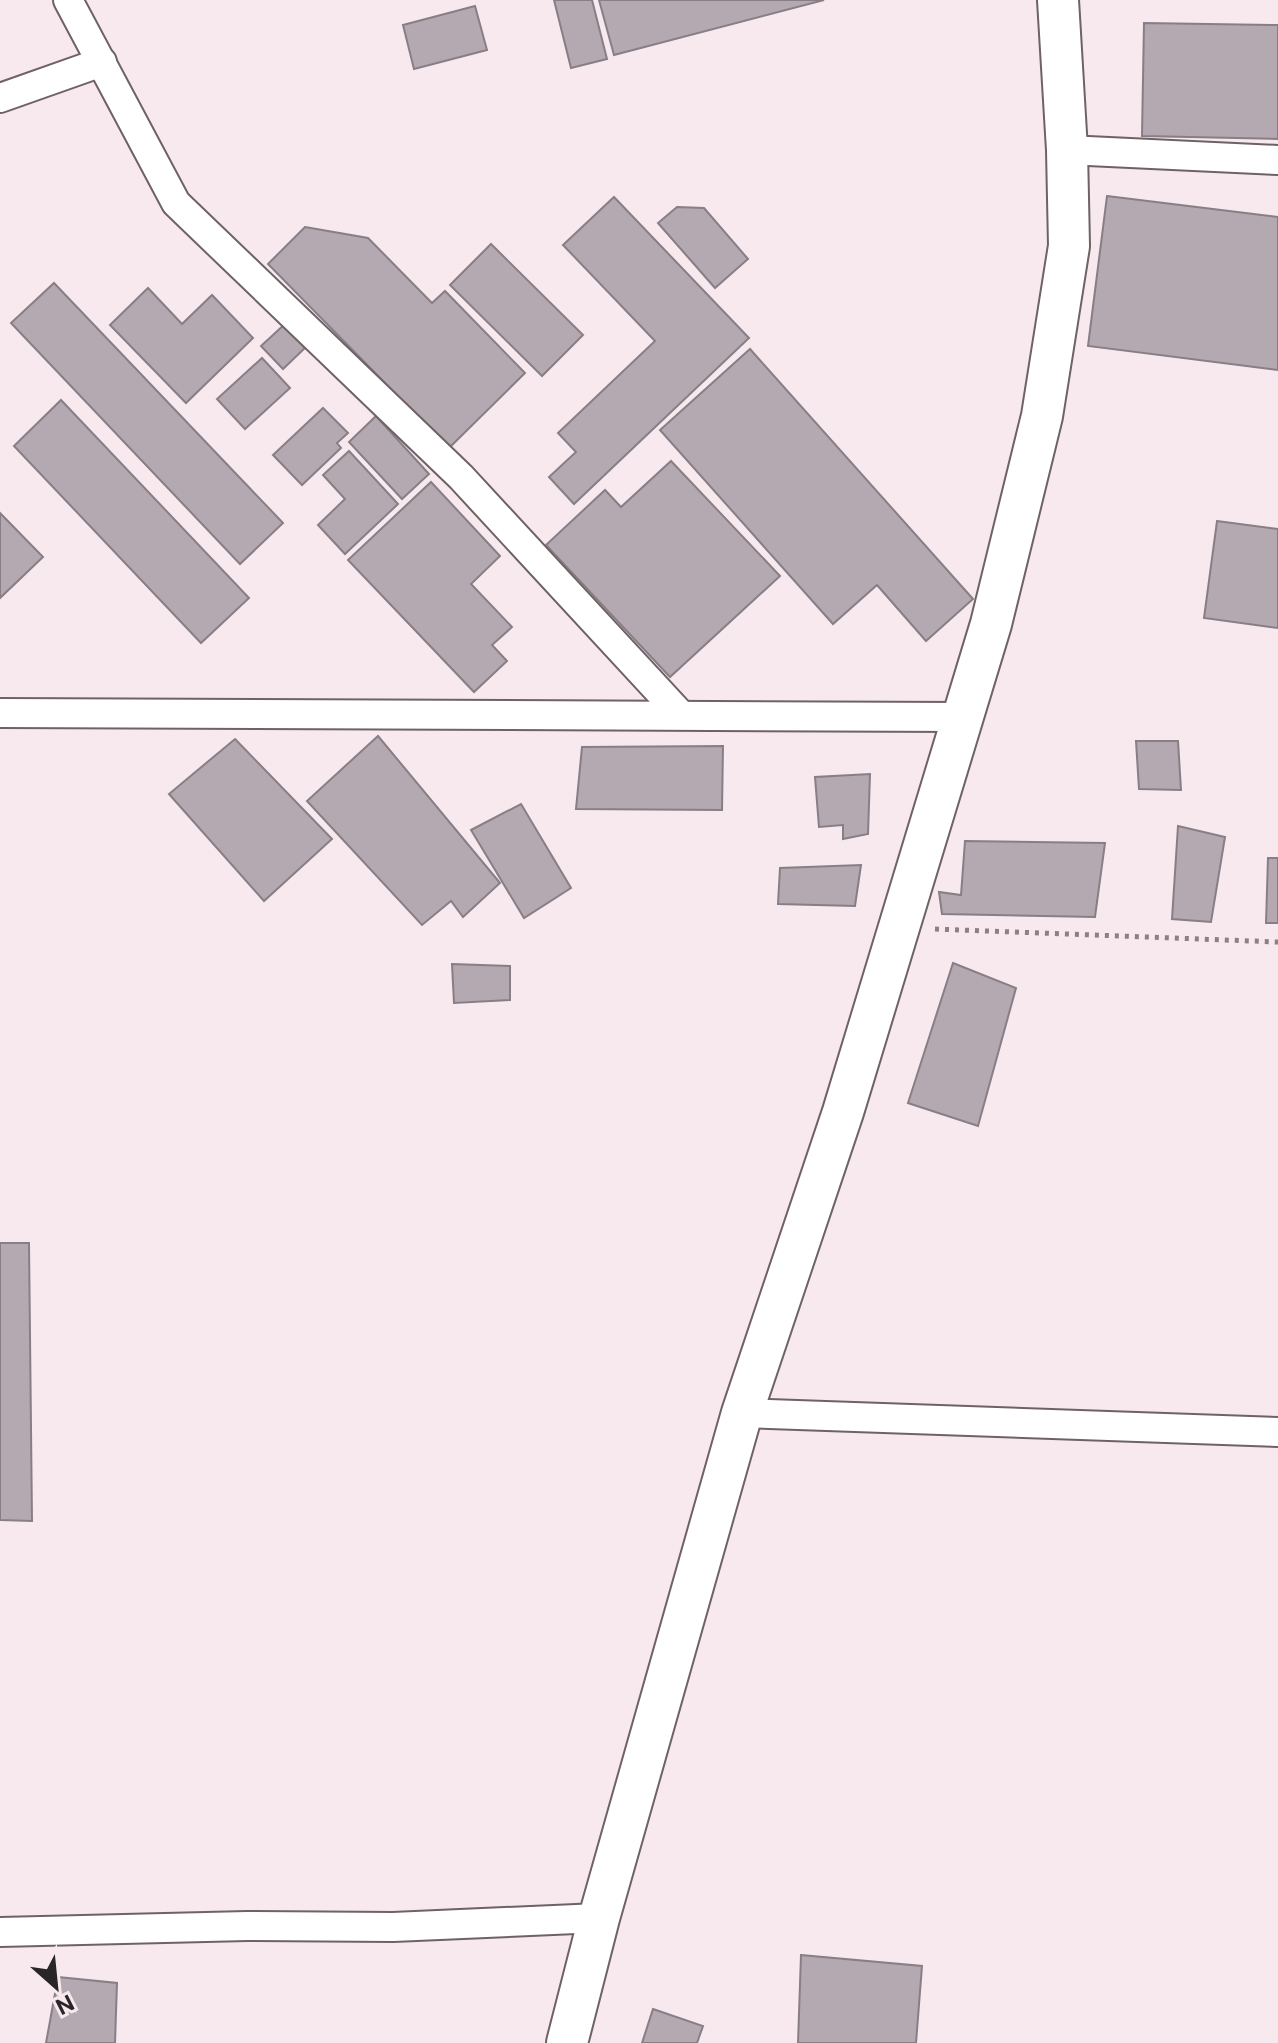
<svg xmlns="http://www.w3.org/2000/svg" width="1278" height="2043" viewBox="0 0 1278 2043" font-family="'Public Sans',sans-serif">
  <rect width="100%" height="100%" fill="#f7e9ed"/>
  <g fill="#b4a9b1" stroke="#887e85" stroke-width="2">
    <polygon points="554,0 592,0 607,59 571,68"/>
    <polygon points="599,0 824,0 614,55"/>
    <polygon points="475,6 487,50 414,69 403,25"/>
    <polygon points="1144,23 1278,25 1278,139 1142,136"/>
    <polygon points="1107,196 1278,217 1278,370 1088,346"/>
    <polygon points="614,197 749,338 574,504 549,477 576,452 558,433 655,341 563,245"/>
    <polygon points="677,207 704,208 748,259 715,288 658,223"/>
    <polygon points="305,227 368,238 432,303 445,291 525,373 449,448 268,264"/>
    <polygon points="491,244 583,335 542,376 450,285"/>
    <polygon points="54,283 283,523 240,564 11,323"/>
    <polygon points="148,288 182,324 212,295 253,338 186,403 110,325"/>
    <polygon points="286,323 307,346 283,369 261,346"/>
    <polygon points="750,349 973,599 926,641 877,585 833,624 660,430"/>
    <polygon points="262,358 290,388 245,429 217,399"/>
    <polygon points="61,400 249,598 201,643 14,446"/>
    <polygon points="323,408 348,433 337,443 341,448 302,485 273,455"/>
    <polygon points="376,416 429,474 402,499 349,442"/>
    <polygon points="349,451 398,504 345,554 318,525 345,499 323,475"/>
    <polygon points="671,461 780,576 670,677 546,545 605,490 621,507"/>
    <polygon points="431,482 500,556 471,584 512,627 492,645 507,661 474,692 348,560"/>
    <polygon points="0,513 43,557 0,598"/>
    <polygon points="1217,521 1278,529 1278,628 1204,618"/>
    <polygon points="378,736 500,883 463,917 451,901 422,925 307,801"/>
    <polygon points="235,739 332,839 264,901 169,794"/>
    <polygon points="1136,741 1178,741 1181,790 1139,789"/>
    <polygon points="723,746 722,810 576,809 582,747"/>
    <polygon points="870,774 868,834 843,839 843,825 819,827 815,777"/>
    <polygon points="521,804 571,888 524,918 471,830"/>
    <polygon points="1178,826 1225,837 1211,922 1172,919"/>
    <polygon points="965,841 1105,843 1095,917 942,914 939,892 961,895"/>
    <polygon points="1268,858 1278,858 1278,923 1266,923"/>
    <polygon points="861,865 855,906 778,904 780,868"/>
    <polygon points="953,963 1016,988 978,1126 908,1103"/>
    <polygon points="452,964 510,966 510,1000 454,1003"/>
    <polygon points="0,1243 29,1243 32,1521 0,1520"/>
    <polygon points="801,1955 922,1966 916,2043 798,2043"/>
    <polygon points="58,1977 117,1983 115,2043 46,2043"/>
    <polygon points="653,2009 703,2026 697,2043 642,2043"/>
  </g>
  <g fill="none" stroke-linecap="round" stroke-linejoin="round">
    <defs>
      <g id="street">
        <polyline points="68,0 176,203 461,477 681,715"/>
        <polyline points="0,98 102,62"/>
        <polyline points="1067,150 1278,160"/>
        <polyline points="0,713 961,717"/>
        <polyline points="742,1413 1278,1432"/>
        <polyline points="0,1932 247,1926 393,1927 599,1918"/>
      </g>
      <polyline id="secondary" points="567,2043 599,1918 742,1413 843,1112 991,624 1042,416 1069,246 1067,150 1058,0"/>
    </defs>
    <use href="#street" stroke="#6e6265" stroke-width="32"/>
    <use href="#secondary" stroke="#6e6265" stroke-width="44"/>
    <polyline stroke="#8b8184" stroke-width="5" stroke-dasharray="4 6" stroke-linecap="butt" points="935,929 1278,942"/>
    <use href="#street" stroke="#fff" stroke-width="28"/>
    <use href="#secondary" stroke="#fff" stroke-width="40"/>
  </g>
  <g transform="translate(56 1987) rotate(153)" stroke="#f7e9ed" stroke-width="6" paint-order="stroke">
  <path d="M0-6L14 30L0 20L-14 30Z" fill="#2a2527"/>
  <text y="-12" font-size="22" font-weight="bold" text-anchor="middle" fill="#2a2527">N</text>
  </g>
</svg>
